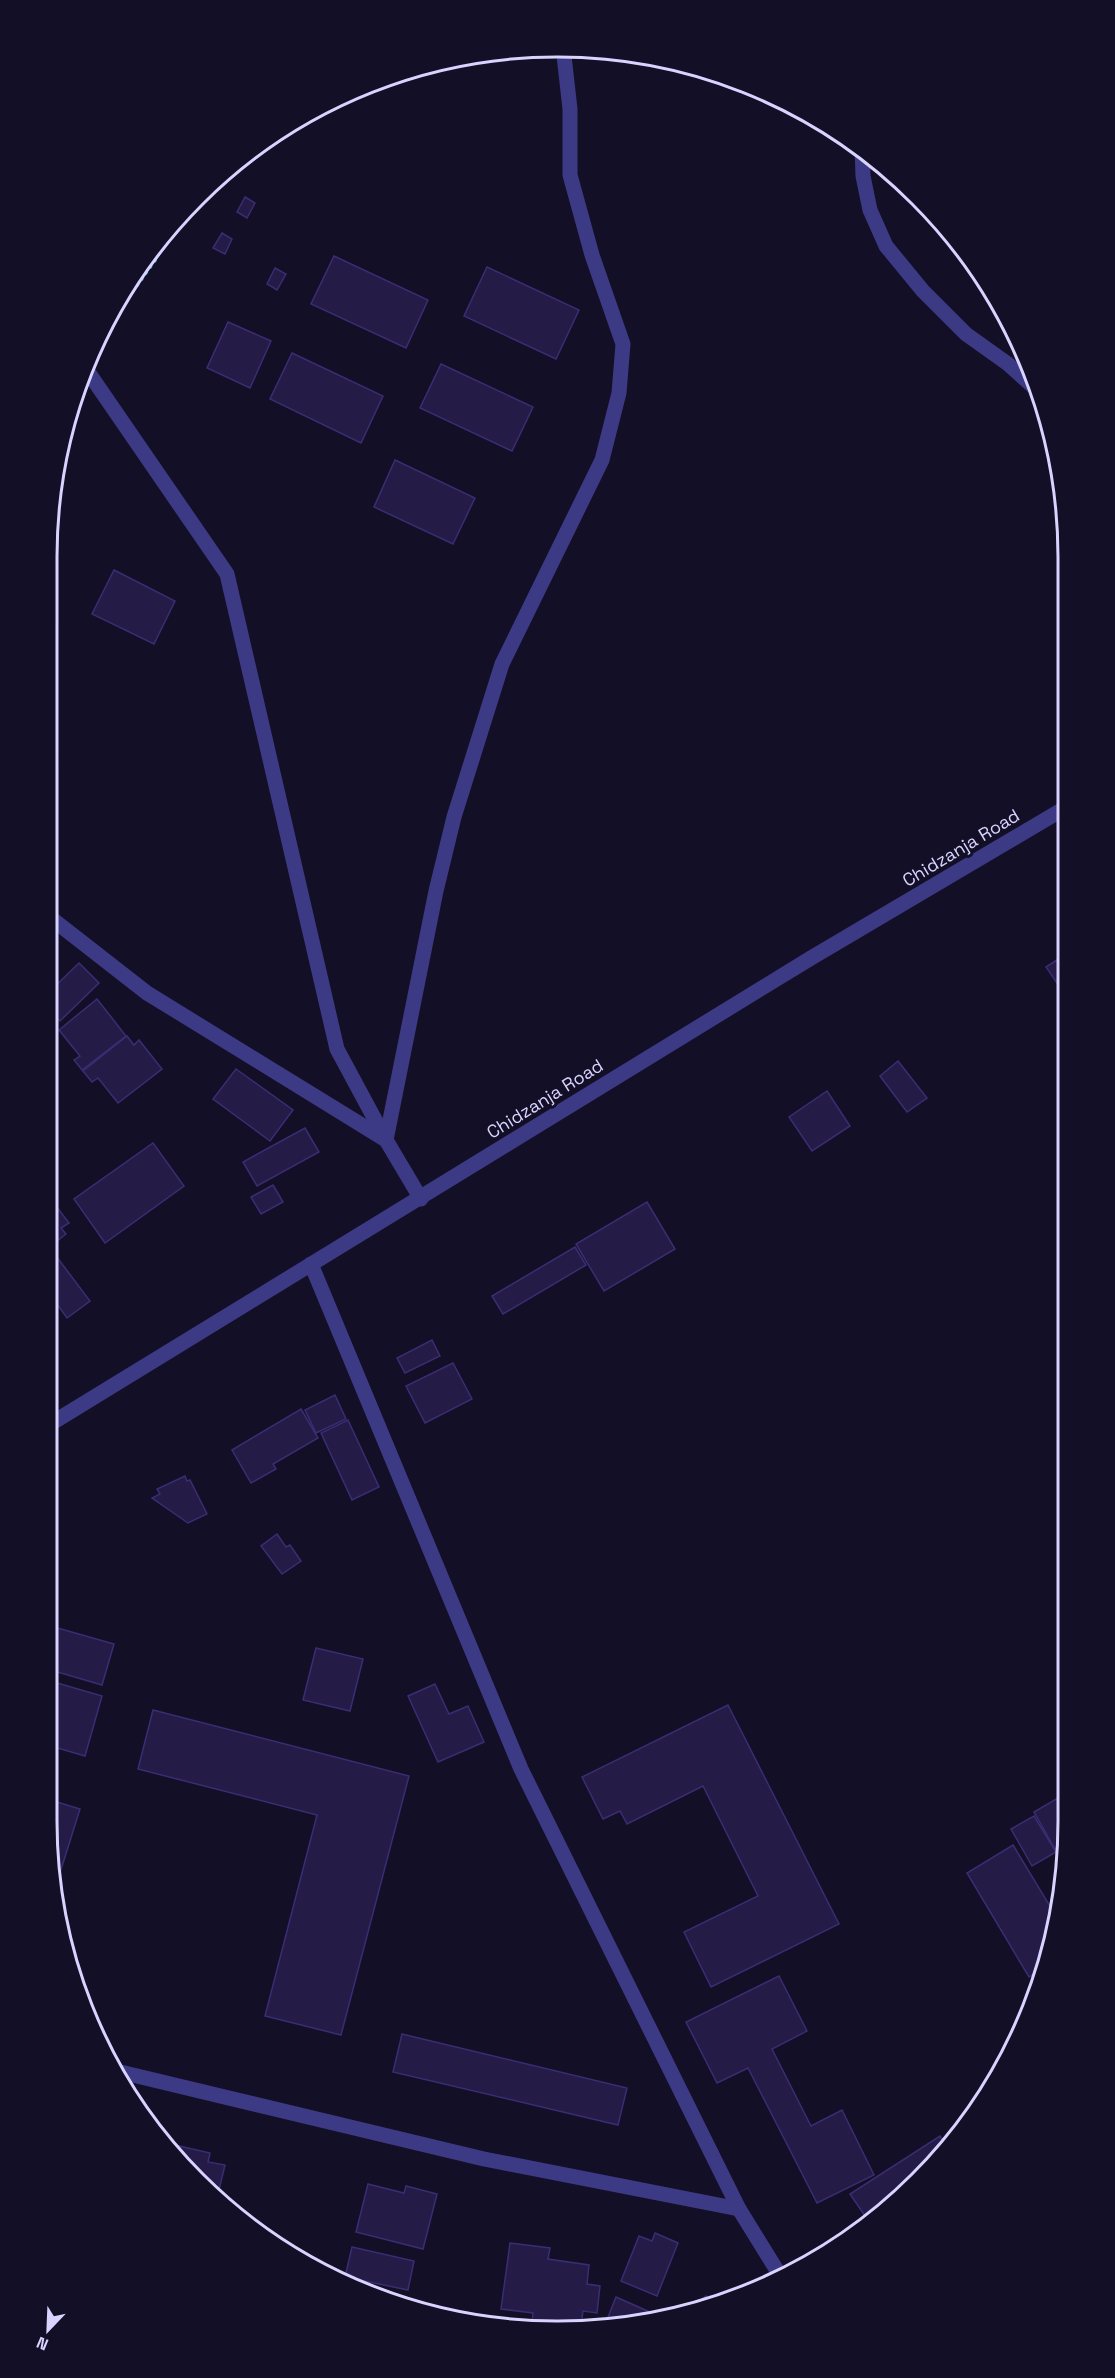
<svg xmlns="http://www.w3.org/2000/svg" width="1115" height="2378" viewBox="0 0 1115 2378" font-family="'Space Grotesk',sans-serif">
  <rect width="100%" height="100%" fill="#130f26"/>
  <g fill="#241b47" stroke="#3b2d73" stroke-width="1.5">
    <polygon points="245,197 255,203 247,218 237,212"/>
    <polygon points="222,233 232,239 225,254 213,248"/>
    <polygon points="334,256 428,300 406,348 311,304"/>
    <polygon points="487,267 579,310 556,359 464,316"/>
    <polygon points="275,268 286,274 277,290 267,284"/>
    <polygon points="228,322 271,341 250,388 207,368"/>
    <polygon points="292,353 383,396 361,443 270,399"/>
    <polygon points="441,364 533,407 512,451 420,408"/>
    <polygon points="395,460 475,498 453,544 374,507"/>
    <polygon points="114,570 175,601 154,644 92,614"/>
    <polygon points="1066,954 1066,981 1059,986 1046,967"/>
    <polygon points="79,963 99,983 60,1021 47,1007 47,994"/>
    <polygon points="97,999 126,1036 82,1070 74,1060 80,1056 59,1030"/>
    <polygon points="127,1036 134,1045 139,1040 162,1069 118,1103 98,1078 92,1082 83,1071"/>
    <polygon points="898,1061 927,1098 907,1112 880,1076"/>
    <polygon points="236,1069 293,1110 270,1141 213,1099"/>
    <polygon points="827,1091 850,1126 812,1151 789,1117"/>
    <polygon points="305,1128 319,1152 257,1186 243,1162"/>
    <polygon points="153,1143 184,1186 105,1243 74,1199"/>
    <polygon points="273,1185 283,1202 261,1214 251,1197"/>
    <polygon points="47,1194 69,1223 61,1228 66,1234 52,1245 47,1239"/>
    <polygon points="647,1202 675,1249 604,1291 576,1244"/>
    <polygon points="47,1244 90,1301 67,1318 47,1290"/>
    <polygon points="575,1247 586,1265 503,1314 492,1296"/>
    <polygon points="432,1340 440,1356 405,1373 397,1358"/>
    <polygon points="453,1363 472,1399 425,1423 406,1386"/>
    <polygon points="335,1395 346,1419 316,1433 305,1410"/>
    <polygon points="301,1409 318,1438 273,1464 276,1469 251,1483 232,1450"/>
    <polygon points="348,1420 379,1487 352,1500 321,1433"/>
    <polygon points="185,1476 187,1481 190,1480 207,1514 188,1523 152,1498 160,1494 157,1489"/>
    <polygon points="277,1534 286,1547 290,1545 301,1561 282,1574 261,1546"/>
    <polygon points="47,1625 114,1644 102,1685 47,1669"/>
    <polygon points="316,1648 363,1659 350,1711 303,1700"/>
    <polygon points="47,1680 102,1696 85,1756 47,1745"/>
    <polygon points="435,1684 449,1714 468,1706 484,1742 438,1762 408,1696"/>
    <polygon points="728,1705 839,1924 711,1987 684,1932 758,1896 703,1786 627,1824 620,1811 603,1819 582,1777"/>
    <polygon points="153,1710 409,1776 341,2035 265,2016 317,1815 138,1769"/>
    <polygon points="1068,1792 1066,1842 1055,1849 1034,1812"/>
    <polygon points="47,1799 80,1809 59,1876 56,1875 46,1820"/>
    <polygon points="1034,1816 1056,1852 1032,1866 1011,1829"/>
    <polygon points="1013,1845 1059,1921 1044,1968 1029,1977 967,1873"/>
    <polygon points="779,1976 807,2031 772,2049 811,2126 842,2110 874,2175 817,2203 748,2068 717,2083 686,2022"/>
    <polygon points="402,2034 627,2088 618,2125 393,2072"/>
    <polygon points="940,2136 948,2148 941,2158 867,2219 850,2194"/>
    <polygon points="175,2145 210,2153 208,2162 225,2165 218,2194 173,2157"/>
    <polygon points="368,2184 404,2193 406,2186 437,2194 423,2249 356,2232"/>
    <polygon points="655,2233 678,2243 657,2296 621,2281 639,2236 652,2241"/>
    <polygon points="510,2243 550,2248 548,2259 589,2265 587,2284 600,2286 597,2313 583,2311 581,2326 553,2325 532,2322 533,2313 501,2309"/>
    <polygon points="352,2247 414,2261 408,2290 345,2277"/>
    <polygon points="706,2296 711,2303 716,2299 720,2305 683,2313"/>
    <polygon points="616,2297 652,2313 648,2322 629,2326 608,2317"/>
  </g>
  <g fill="none" stroke-linecap="round" stroke-linejoin="round">
    <polyline stroke="#2fb8b0" stroke-width="4" stroke-dasharray="3 4.5" stroke-linecap="butt" points="104,327 109,324 157,257 168,231"/>
    <g stroke="#3d3a85" stroke-width="15">
      <polyline points="862,148 863,176 870,210 886,246 923,291 966,334 1008,364 1037,390"/>
      <polyline points="84,366 227,574 337,1049 386,1140"/>
      <polyline points="47,915 147,993 386,1140 421,1199"/>
      <polyline points="386,1140 436,891 454,817 502,664 602,460 619,393 623,344 592,255 570,175 570,109 563,47"/>
      <polyline points="311,1264 521,1769 739,2209 781,2277"/>
      <polyline points="47,1426 811,958 1065,808"/>
      <polyline points="112,2070 484,2159 739,2209"/>
    </g>
  </g>
  <g text-anchor="middle" stroke-width="6" stroke-linejoin="round" paint-order="stroke">
    <g font-size="18" fill="#d9d4ff" stroke="#130f26">
      <text transform="translate(961 848) rotate(-31)" y="6">Chidzanja Road</text>
      <text transform="translate(545 1099) rotate(-32)" y="6">Chidzanja Road</text>
    </g>
  </g>
  <path d="M0 0H1115V2378H0ZM557 57H558A500 500 0 0 1 1058 557V1821A500 500 0 0 1 558 2321H557A500 500 0 0 1 57 1821V557A500 500 0 0 1 557 57Z" fill="#130f26" fill-rule="evenodd"/>
  <path fill="none" stroke="#d9d4ff" stroke-width="3" d="M557 57H558A500 500 0 0 1 1058 557V1821A500 500 0 0 1 558 2321H557A500 500 0 0 1 57 1821V557A500 500 0 0 1 557 57Z"/>
  <g transform="translate(48 2330) rotate(203)" stroke="#130f26" stroke-width="4.5" paint-order="stroke">
  <path d="M0-4.5L10 22L0 15L-10 22Z" fill="#d9d4ff"/>
  <text y="-9" font-size="16" font-weight="bold" text-anchor="middle" fill="#d9d4ff">N</text>
  </g>
</svg>
